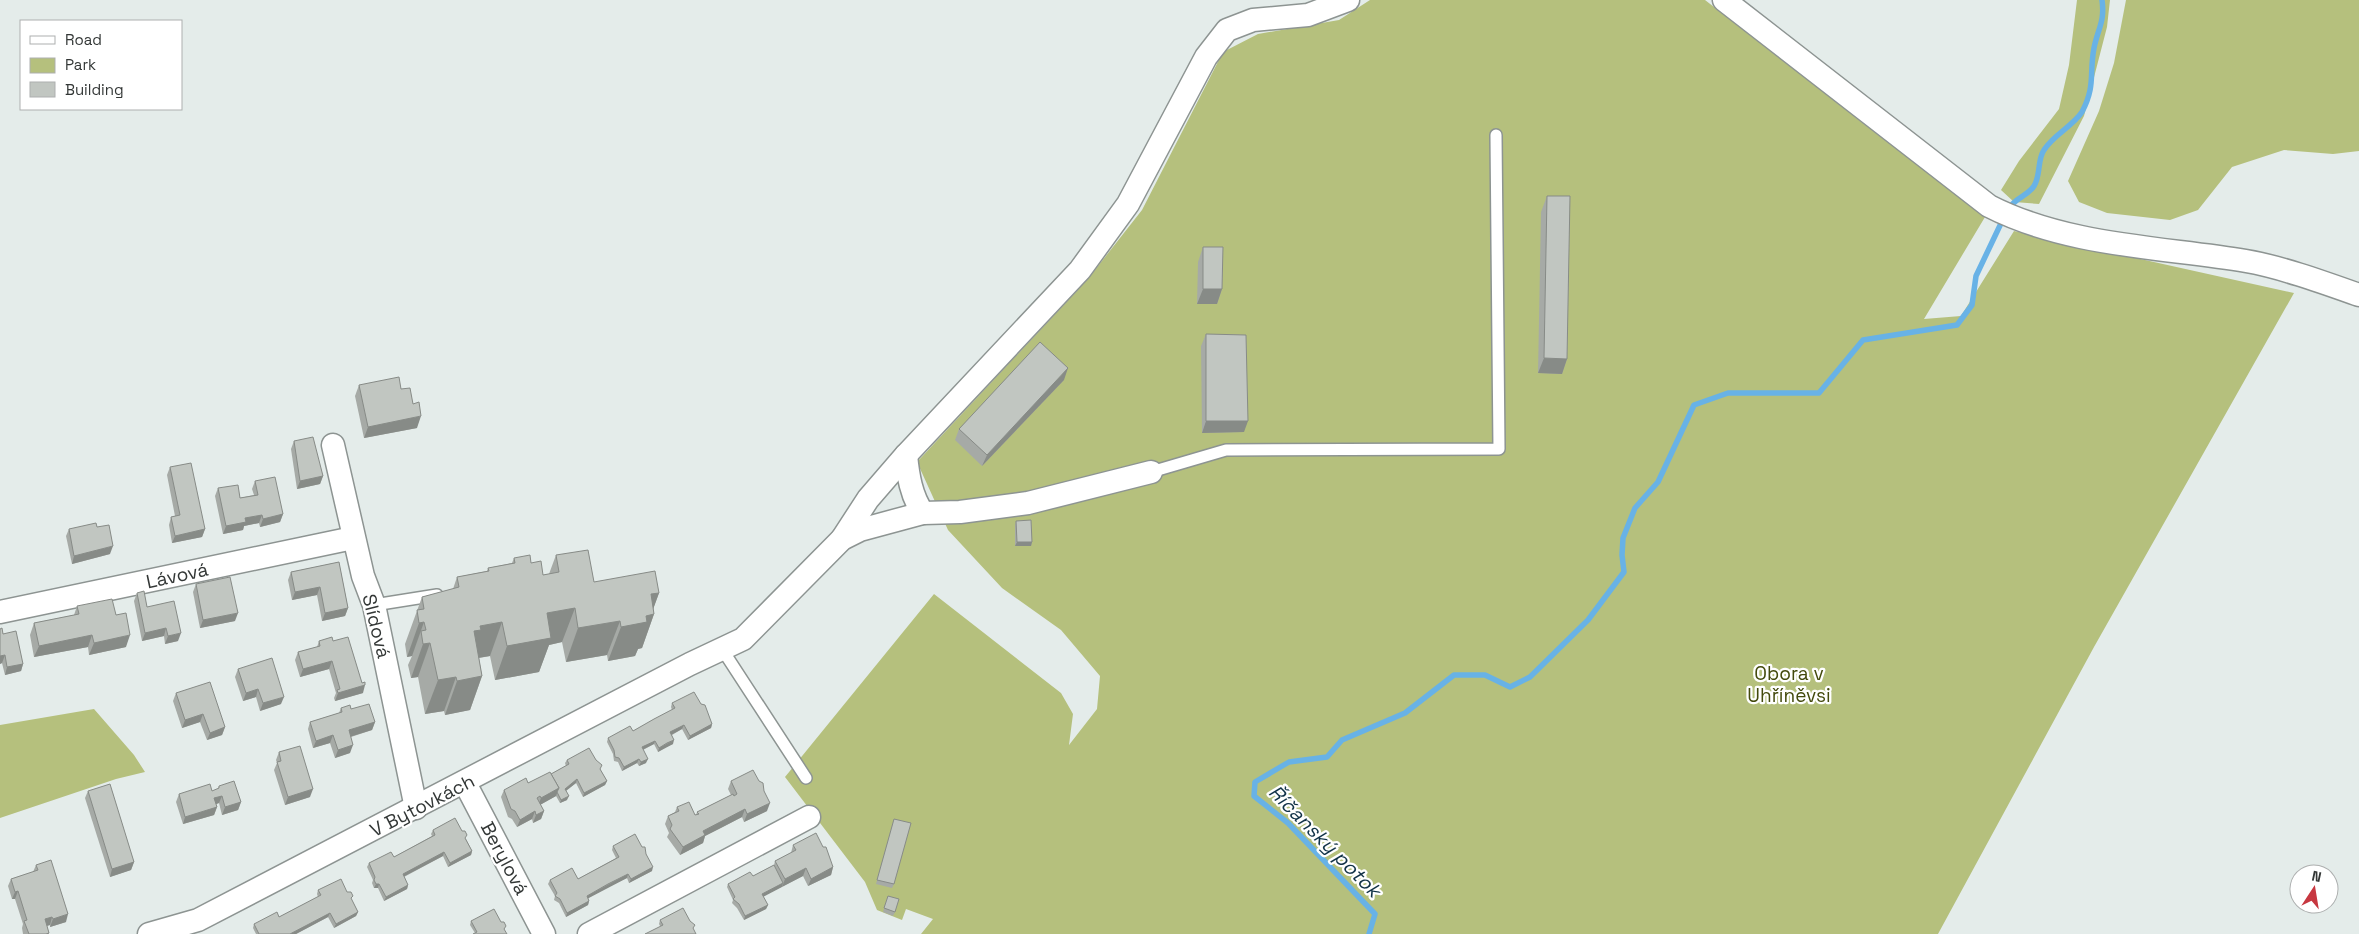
<svg xmlns="http://www.w3.org/2000/svg" width="2359" height="934" viewBox="0 0 2359 934" font-family="'Space Grotesk',sans-serif">
  <rect width="100%" height="100%" fill="#e4ecea"/>
  <g fill="#b5c07d">
    <polygon points="1370,0 1705,0 1848,111 1852,110 1855,117 1985,217 1924,319 1961,316 2014,231 2294,293 2094,647 1938,934 921,934 933,919 906,909 902,920 877,910 865,882 785,777 934,594 1061,693 1073,714 1069,745 1097,709 1100,676 1061,630 1002,588 948,530 917,462 1087,280 1142,210 1223,52 1258,34 1339,20"/>
    <polygon points="2077,0 2110,0 2107,27 2084,116 2039,204 2014,202 2001,190 2019,161 2059,109 2069,65"/>
    <polygon points="2126,0 2359,0 2359,151 2333,154 2284,150 2232,167 2198,210 2170,220 2107,213 2079,202 2068,181 2099,111 2114,63"/>
    <polygon points="94,709 134,755 145,772 116,779 0,818 0,725"/>
  </g>
  <g fill="none" stroke-linecap="round" stroke-linejoin="round">
    <g stroke="#68b2e6" stroke-width="5.5">
      <path d="M2009 209C2014 198 2028 196 2034 186 2041 175 2037 160 2044 150 2053 135 2073 126 2082 112 2096 85 2089 74 2094 48 2098 28 2105 22 2102 0"/>
      <polyline points="1369,934 1375,914 1288,823 1254,796 1255,782 1289,762 1327,757 1342,740 1405,713 1454,675 1485,675 1510,687 1530,677 1588,620 1624,572 1622,555 1623,538 1635,508 1658,482 1694,405 1728,393 1819,393 1863,340 1957,325 1972,305 1976,276 2004,217"/>
    </g>
    <defs>
      <g id="service">
        <polyline points="1151,472 1226,450 1499,449 1496,135"/>
        <polyline points="374,605 437,595"/>
        <polyline points="722,649 806,778"/>
      </g>
      <g id="minor">
        <path d="M1724 0 1989 206C2067 246 2161 247 2246 261 2281 267 2325 283 2359 295"/>
        <polyline points="333,445 363,576 374,605 416,808"/>
        <path d="M906 455C908 475 911 496 923 513"/>
        <polyline points="842,539 868,499 906,455 1080,270 1128,204 1206,57 1227,30 1253,20 1308,15 1348,0"/>
        <polyline points="0,612 353,538"/>
        <polyline points="465,783 544,934"/>
        <polyline points="149,934 198,920 690,664 743,639 842,539 860,530 923,513 960,512 1028,503 1151,472"/>
        <polyline points="589,934 809,817"/>
      </g>
    </defs>
    <use href="#service" stroke="#8d9492" stroke-width="14"/>
    <use href="#minor" stroke="#8d9492" stroke-width="25"/>
    <use href="#service" stroke="#fff" stroke-width="11"/>
    <use href="#minor" stroke="#fff" stroke-width="22"/>
  </g>
  <g fill="#a6aaa6">
    <polygon points="1547,196 1567,359 1562,374 1538,373 1541,212"/>
    <polygon points="1203,247 1222,289 1217,304 1197,304 1198,262"/>
    <polygon points="1206,334 1244,432 1202,433 1201,346"/>
    <polygon points="1064,380 982,466 955,440 959,429"/>
    <polygon points="359,385 401,389 417,428 364,438 355,396"/>
    <polygon points="294,441 323,476 320,484 297,489 291,449"/>
    <polygon points="170,467 205,529 202,537 172,543 169,525 171,517 175,516 167,475"/>
    <polygon points="255,481 283,514 280,522 260,527 259,523 244,526 243,530 223,534 215,496 218,488 240,498 254,495 252,489"/>
    <polygon points="1016,521 1032,542 1031,546 1015,546 1015,525"/>
    <polygon points="69,529 110,554 72,564 66,536"/>
    <polygon points="556,555 594,582 659,593 653,609 654,614 642,648 638,649 635,656 608,661 607,655 566,662 562,642 549,645 539,672 495,680 490,656 479,658 482,676 470,710 445,715 444,711 425,714 418,677 411,678 408,665 412,656 407,657 405,644 422,597 453,589 457,577 487,571 488,568 512,563 514,558 531,563 543,575 549,574"/>
    <polygon points="339,562 348,608 345,616 322,621 317,595 292,600 288,580 291,572"/>
    <polygon points="196,584 235,621 200,628 193,592"/>
    <polygon points="137,593 147,607 178,641 165,644 164,636 142,641 134,601"/>
    <polygon points="77,606 116,615 126,647 89,655 88,647 34,657 30,635 34,623 74,615"/>
    <polygon points="0,629 23,664 21,671 5,675 2,663 0,664"/>
    <polygon points="319,641 333,641 363,693 335,701 334,698 336,693 329,669 300,677 295,660 298,652 317,647"/>
    <polygon points="238,669 281,704 260,711 256,697 243,701 235,677"/>
    <polygon points="176,693 225,727 222,735 207,740 200,722 182,728 173,701"/>
    <polygon points="672,703 712,724 711,728 688,740 682,729 672,735 673,744 666,747 658,752 654,744 643,750 646,763 639,766 637,763 622,771 618,762 614,761 613,754 607,742 608,738 633,731 672,710 671,707"/>
    <polygon points="341,708 375,722 372,730 351,737 350,753 335,758 330,743 313,748 308,729 310,722 339,713"/>
    <polygon points="279,752 310,797 285,805 274,770 277,763 276,760"/>
    <polygon points="567,760 600,769 607,781 605,785 583,797 576,783 566,791 567,800 560,803 556,796 540,805 544,811 541,819 533,823 532,819 517,827 512,819 508,817 501,797 504,790 528,783 551,774 566,766 565,763"/>
    <polygon points="731,781 764,791 767,811 744,822 742,817 721,828 705,836 703,843 680,855 667,837 669,833 665,824 668,816 675,812 677,807 696,815 697,812 731,795 728,789"/>
    <polygon points="219,786 241,802 238,810 222,815 219,803 216,804 217,807 214,815 183,824 176,802 179,794 212,791 218,789"/>
    <polygon points="88,791 134,862 131,870 110,877 85,798"/>
    <polygon points="893,823 894,884 892,888 876,884"/>
    <polygon points="433,830 466,839 472,851 471,855 448,867 443,856 404,877 408,885 407,889 384,901 378,888 374,888 372,883 373,880 367,867 369,863 394,857 432,836 431,834"/>
    <polygon points="793,845 833,867 831,875 808,886 803,876 763,896 768,905 766,909 744,920 737,908 732,903 733,900 727,887 728,884 753,876 774,865 775,861 791,853"/>
    <polygon points="613,846 646,854 652,871 629,883 627,878 606,888 588,898 589,901 588,905 566,917 559,903 554,900 555,896 548,884 550,880 578,879 616,858 612,850"/>
    <polygon points="36,865 66,922 50,927 50,925 47,926 49,933 49,934 23,934 22,928 23,924 15,899 12,899 8,886 11,879 33,872"/>
    <polygon points="318,890 351,899 358,912 356,916 334,928 328,917 296,934 256,934 253,928 254,924 279,917 318,897 317,894"/>
    <polygon points="888,896 895,912 893,916 883,912"/>
    <polygon points="660,920 694,929 660,926 659,924"/>
    <polygon points="471,921 505,929 475,933 470,925"/>
  </g>
  <g fill="#878b87">
    <polygon points="1203,289 1222,289 1217,304 1197,304"/>
    <polygon points="1544,358 1567,359 1562,374 1538,373"/>
    <polygon points="1068,368 1064,380 982,466 987,455"/>
    <polygon points="421,416 417,428 364,438 368,427"/>
    <polygon points="1206,421 1248,421 1244,432 1202,433"/>
    <polygon points="323,476 320,484 297,489 300,481"/>
    <polygon points="283,514 280,522 260,527 263,519"/>
    <polygon points="262,515 259,523 244,526 243,530 223,534 226,526 245,518"/>
    <polygon points="205,529 202,537 172,543 175,536"/>
    <polygon points="1017,542 1032,542 1031,546 1015,546"/>
    <polygon points="113,546 110,554 72,564 74,556"/>
    <polygon points="320,587 317,595 292,600 295,592"/>
    <polygon points="659,593 651,615 654,614 642,648 638,649 635,656 608,661 621,627 651,594"/>
    <polygon points="348,608 345,616 322,621 325,613"/>
    <polygon points="575,608 562,642 549,645 539,672 495,680 507,646 547,613"/>
    <polygon points="238,613 235,621 200,628 203,620"/>
    <polygon points="620,621 607,655 566,662 578,628"/>
    <polygon points="424,622 412,656 407,657 419,623"/>
    <polygon points="502,622 490,656 471,659 474,631 480,626"/>
    <polygon points="166,628 164,636 142,641 145,633"/>
    <polygon points="181,633 178,641 165,644 168,636"/>
    <polygon points="92,635 88,647 34,657 39,646"/>
    <polygon points="130,635 126,647 89,655 94,643"/>
    <polygon points="430,643 418,677 411,678 423,644"/>
    <polygon points="5,655 2,663 0,664 0,656"/>
    <polygon points="332,661 329,669 300,677 303,669"/>
    <polygon points="23,664 21,671 5,675 7,667"/>
    <polygon points="482,676 470,710 445,715 457,681"/>
    <polygon points="456,677 444,711 425,714 438,680"/>
    <polygon points="365,685 363,693 335,701 338,693"/>
    <polygon points="258,689 256,697 243,701 246,693"/>
    <polygon points="284,697 281,704 260,711 263,703"/>
    <polygon points="203,714 200,722 182,728 185,720"/>
    <polygon points="375,722 372,730 346,738 349,730"/>
    <polygon points="712,724 711,728 688,740 690,736"/>
    <polygon points="684,725 682,729 669,736 670,732"/>
    <polygon points="225,727 222,735 207,740 210,733"/>
    <polygon points="333,735 330,743 313,748 316,741"/>
    <polygon points="674,740 673,744 658,752 659,748"/>
    <polygon points="655,741 654,744 640,751 642,747"/>
    <polygon points="353,745 350,753 335,758 338,750"/>
    <polygon points="639,759 637,763 622,771 624,767"/>
    <polygon points="648,759 646,763 639,766 641,762"/>
    <polygon points="577,779 576,783 563,793 565,789"/>
    <polygon points="607,781 605,785 583,797 584,793"/>
    <polygon points="559,788 556,796 538,806 541,798"/>
    <polygon points="313,789 310,797 285,805 288,797"/>
    <polygon points="222,796 219,803 211,806 214,798"/>
    <polygon points="569,796 567,800 560,803 561,800"/>
    <polygon points="241,802 238,810 222,815 225,807"/>
    <polygon points="770,803 767,811 744,822 747,814"/>
    <polygon points="217,807 214,815 183,824 185,817"/>
    <polygon points="745,809 742,817 705,836 703,843 680,855 683,847 703,831"/>
    <polygon points="535,811 532,819 517,827 520,820"/>
    <polygon points="544,811 541,819 533,823 536,815"/>
    <polygon points="472,851 471,855 448,867 450,863"/>
    <polygon points="444,852 443,856 401,878 403,874"/>
    <polygon points="134,862 131,870 110,877 112,869"/>
    <polygon points="653,867 652,871 629,883 631,879"/>
    <polygon points="833,867 831,875 808,886 811,879"/>
    <polygon points="806,868 803,876 782,887 785,879"/>
    <polygon points="628,874 627,878 585,900 587,896"/>
    <polygon points="783,883 782,887 761,898 762,894"/>
    <polygon points="376,884 379,884 378,888 374,888"/>
    <polygon points="408,885 407,889 384,901 386,897"/>
    <polygon points="18,891 15,899 12,899 15,892"/>
    <polygon points="589,901 588,905 566,917 567,913"/>
    <polygon points="768,905 766,909 744,920 745,916"/>
    <polygon points="358,912 356,916 334,928 336,924"/>
    <polygon points="330,913 328,917 296,934 290,934"/>
    <polygon points="68,914 66,922 50,927 53,919"/>
    <polygon points="52,917 50,925 42,927 45,919"/>
  </g>
  <g fill="#c1c6c1" stroke="#878b87">
    <polygon points="1547,196 1570,196 1567,359 1544,358"/>
    <polygon points="1203,247 1223,247 1222,289 1203,289"/>
    <polygon points="1206,334 1246,335 1248,421 1206,421"/>
    <polygon points="1040,342 1068,368 987,455 959,429"/>
    <polygon points="399,377 401,389 410,388 413,404 419,402 421,416 368,427 359,385"/>
    <polygon points="313,437 323,476 300,481 294,441"/>
    <polygon points="191,463 205,529 175,536 171,517 180,515 170,467"/>
    <polygon points="275,477 283,514 263,519 262,515 245,518 246,522 226,526 218,488 238,485 240,498 258,495 255,481"/>
    <polygon points="1031,520 1032,542 1017,542 1016,521"/>
    <polygon points="96,523 97,527 109,525 113,546 74,556 69,529"/>
    <polygon points="588,550 594,582 655,571 659,593 651,594 654,614 646,616 647,622 621,627 620,621 578,628 575,608 547,613 551,638 507,646 502,622 480,626 481,630 474,631 482,676 457,681 456,677 438,680 430,643 423,644 421,631 426,630 424,622 419,623 417,610 424,609 422,597 459,587 457,577 489,571 488,568 515,563 514,558 530,555 531,563 541,561 543,575 559,572 556,555"/>
    <polygon points="339,562 348,608 325,613 320,587 295,592 291,572"/>
    <polygon points="230,577 238,613 203,620 196,584"/>
    <polygon points="144,591 147,607 174,601 181,633 168,636 166,628 145,633 137,593"/>
    <polygon points="112,599 116,615 126,613 130,635 94,643 92,635 39,646 34,623 79,614 77,606"/>
    <polygon points="2,628 3,634 16,631 23,664 7,667 5,655 0,656 0,629"/>
    <polygon points="332,637 333,641 348,637 362,683 365,682 365,685 338,693 337,690 340,689 332,661 303,669 298,652 320,646 319,641"/>
    <polygon points="272,658 284,697 263,703 258,689 246,693 238,669"/>
    <polygon points="210,682 225,727 210,733 203,714 185,720 176,693"/>
    <polygon points="694,692 701,704 705,705 712,724 690,736 684,725 670,732 674,740 667,743 659,748 655,741 642,747 648,759 641,762 639,759 624,767 619,758 615,757 614,750 608,738 630,726 633,731 654,719 675,708 672,703"/>
    <polygon points="369,704 375,722 349,730 353,745 338,750 333,735 316,741 310,722 342,712 341,708 350,705 351,709"/>
    <polygon points="300,746 313,789 288,797 277,762 281,761 279,752"/>
    <polygon points="589,748 596,760 602,765 600,769 607,781 584,793 577,779 565,789 569,796 561,800 557,792 559,788 551,774 569,764 567,760"/>
    <polygon points="753,770 759,781 763,783 764,791 770,803 747,814 745,809 703,831 705,835 683,847 670,829 672,825 668,816 679,811 677,807 689,802 695,815 699,814 697,812 733,794 734,796 737,794 731,781"/>
    <polygon points="550,772 559,788 541,798 540,796 537,798 544,811 536,815 535,811 520,820 515,811 511,809 504,790 526,778 528,783"/>
    <polygon points="234,781 241,802 225,807 222,796 214,798 217,807 185,817 179,794 210,784 212,791 219,788 219,786"/>
    <polygon points="110,784 134,862 112,869 88,791"/>
    <polygon points="455,818 462,831 465,831 467,835 465,838 472,851 450,863 444,852 403,874 408,885 386,897 379,884 376,884 374,880 375,877 369,863 391,852 394,857 435,835 433,830"/>
    <polygon points="894,819 911,823 894,884 877,880"/>
    <polygon points="816,833 823,847 826,847 833,867 811,879 806,868 785,879 775,861 796,850 793,845"/>
    <polygon points="635,834 642,847 645,847 646,854 653,867 631,879 628,874 608,884 587,896 589,901 567,913 560,899 555,896 557,893 550,880 572,868 578,879 619,857 613,846"/>
    <polygon points="51,860 68,914 53,919 52,917 45,919 49,933 46,934 29,934 24,921 27,920 18,891 15,892 11,879 38,870 36,865"/>
    <polygon points="774,865 783,883 762,894 768,905 745,916 739,904 733,899 735,897 728,884 750,872 753,876"/>
    <polygon points="341,879 347,892 351,892 353,896 351,898 358,912 336,924 330,913 290,934 259,934 254,924 277,912 279,917 321,895 318,890"/>
    <polygon points="888,896 899,899 895,912 884,908"/>
    <polygon points="683,908 690,921 695,925 693,928 696,934 645,934 663,925 660,920"/>
    <polygon points="494,909 501,922 504,922 506,926 504,929 507,934 473,934 477,932 471,921"/>
  </g>
  <g text-anchor="middle" stroke-width="4.5" stroke-linejoin="round" paint-order="stroke">
    <g font-size="19" fill="#333736" stroke="#fff">
      <text transform="translate(177 575) rotate(-12)" y="7">Lávová</text>
      <text transform="translate(377 626) rotate(76)" y="7">Slídová</text>
      <text transform="translate(422 805) rotate(-27)" y="7">V Bytovkách</text>
      <text transform="translate(505 858) rotate(62)" y="7">Berylová</text>
    </g>
    <g font-size="19" fill="#434a0c" stroke="#fff">
      <text x="1789" y="680">Obora v<tspan x="1789" dy="22">Uhříněvsi</tspan></text>
    </g>
    <g font-size="20" font-style="italic" fill="#113247" stroke="#fff">
      <text transform="translate(1325 841) rotate(45)" y="7">Říčanský potok</text>
    </g>
  </g>
  <rect x="20" y="20" width="162" height="90" fill="#ffffff" stroke="#adafaf"/>
  <rect x="30" y="36" width="25" height="8" fill="#ffffff" stroke="#adafaf"/>
  <text x="65" y="45" font-size="15" fill="#333736">Road</text>
  <rect x="30" y="58" width="25" height="15" fill="#b5c07d" stroke="#adafaf"/>
  <text x="65" y="70" font-size="15" fill="#333736">Park</text>
  <rect x="30" y="82" width="25" height="15" fill="#c1c6c1" stroke="#adafaf"/>
  <text x="65" y="95" font-size="15" fill="#333736">Building</text>
  <g transform="translate(2314 889) rotate(12)"><circle r="24" fill="#ffffff" stroke="#adafaf"/>
  <path d="M0-4L9 19L0 12L-9 19Z" fill="#c73740"/>
  <text y="-8" font-size="14" font-weight="bold" text-anchor="middle" fill="#333736">N</text>
  </g>
</svg>
